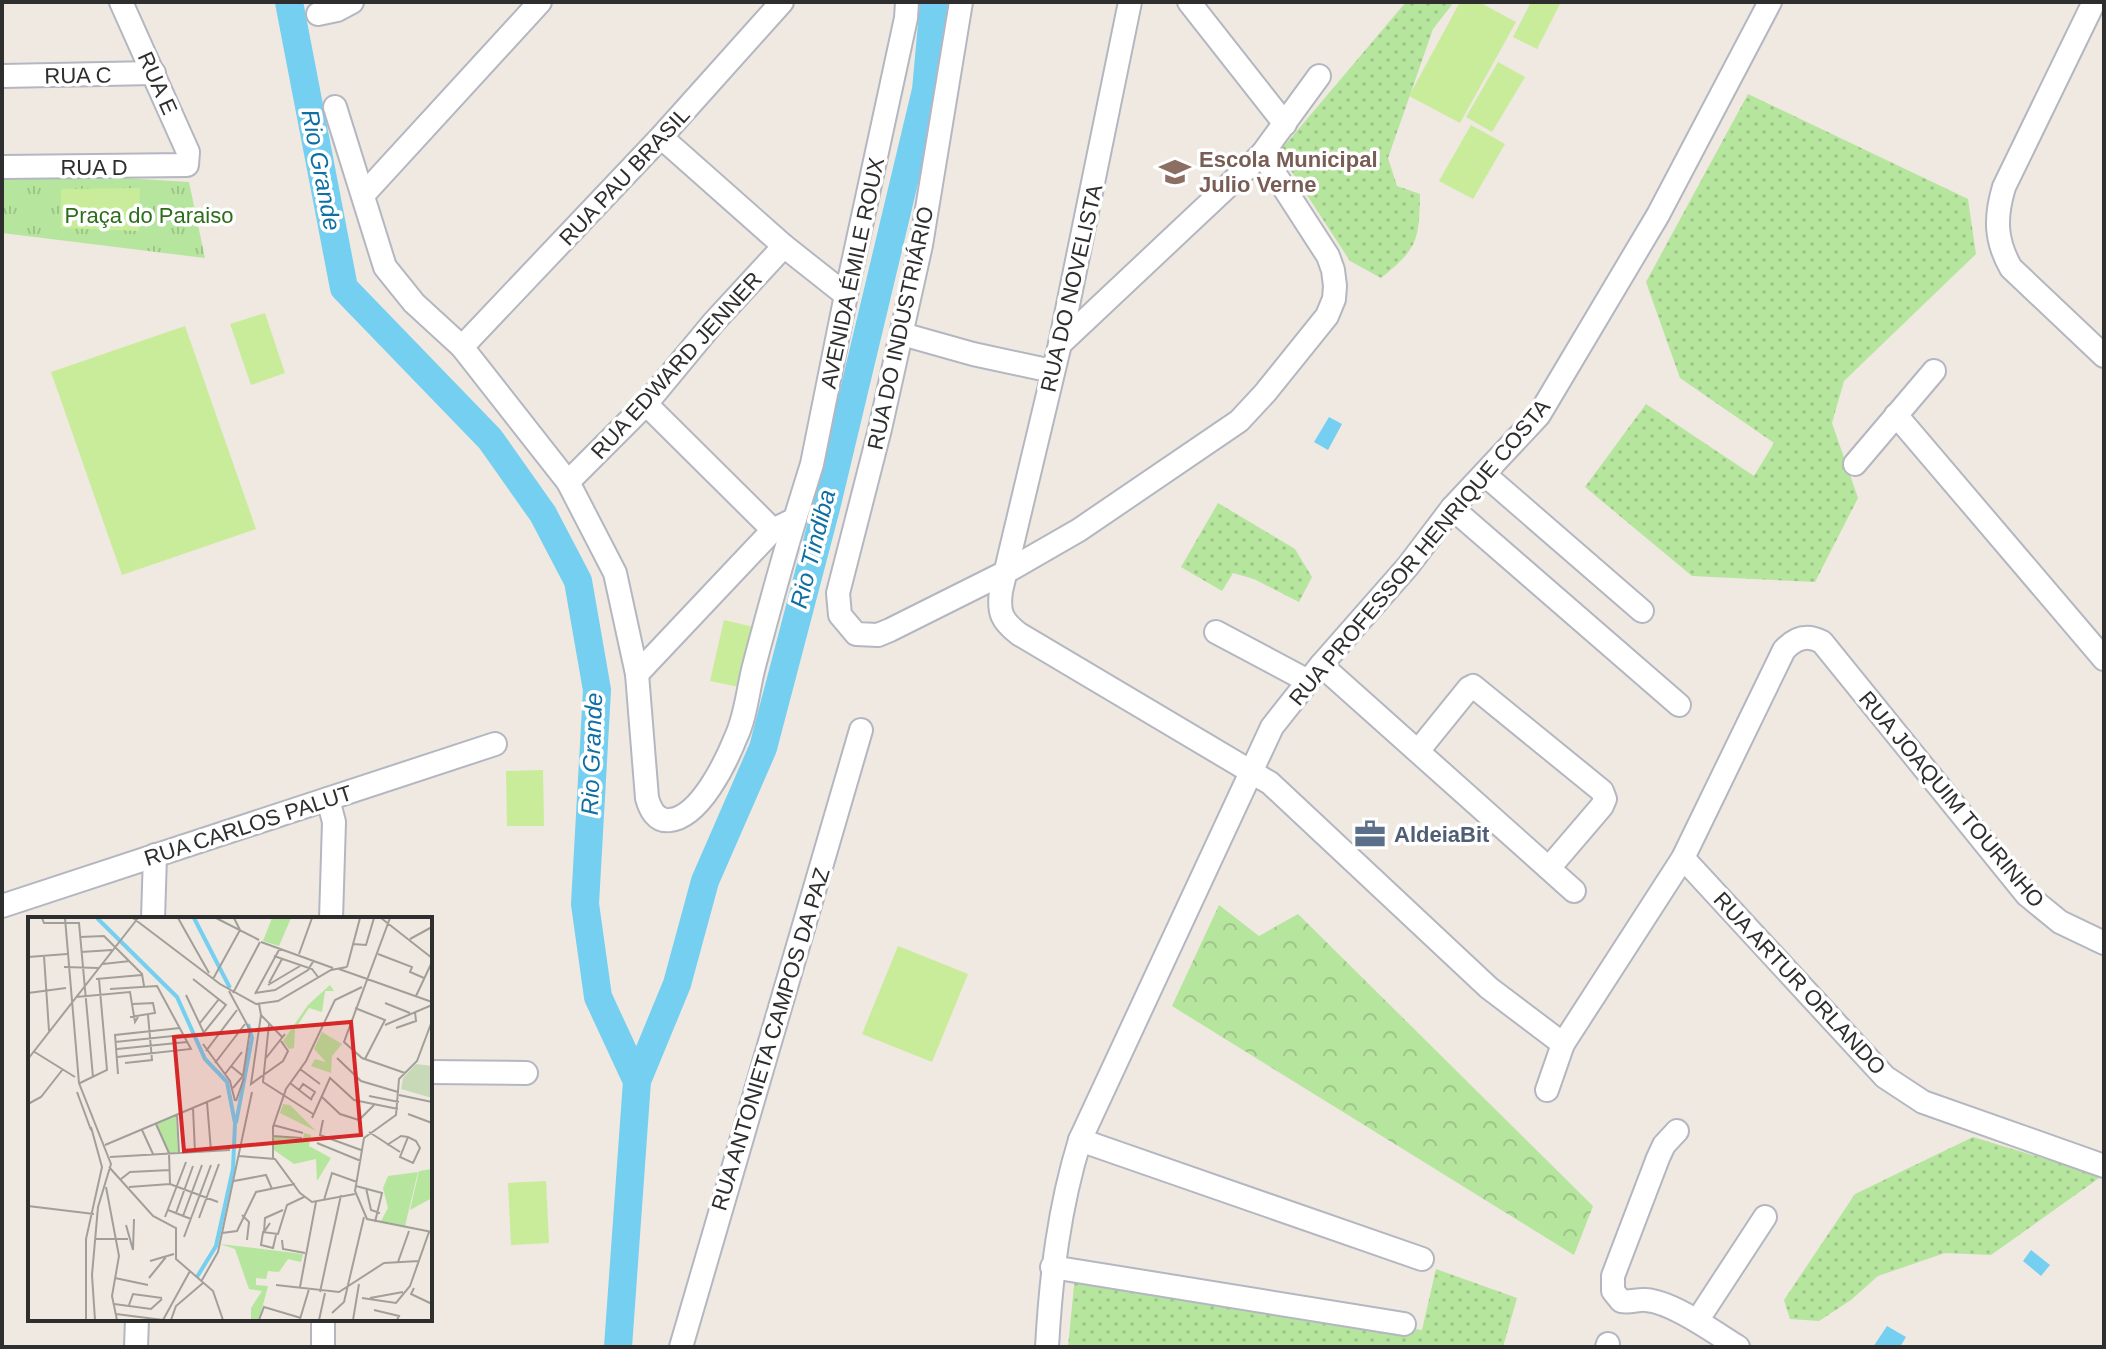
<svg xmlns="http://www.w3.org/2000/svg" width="2106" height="1349" viewBox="0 0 2106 1349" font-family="Arial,sans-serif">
  <defs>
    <pattern id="grass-dots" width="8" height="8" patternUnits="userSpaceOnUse" patternTransform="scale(2)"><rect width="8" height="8" fill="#b6e59e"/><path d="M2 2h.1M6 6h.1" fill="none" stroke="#9dc588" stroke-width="1.8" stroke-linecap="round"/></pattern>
    <pattern id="forest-crowns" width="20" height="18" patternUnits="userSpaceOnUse" patternTransform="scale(2)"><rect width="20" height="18" fill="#b6e59e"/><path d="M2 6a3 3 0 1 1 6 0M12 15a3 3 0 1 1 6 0" fill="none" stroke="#9dc588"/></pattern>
    <pattern id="park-tufts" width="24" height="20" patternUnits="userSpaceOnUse" patternTransform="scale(2)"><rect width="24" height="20" fill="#b6e59e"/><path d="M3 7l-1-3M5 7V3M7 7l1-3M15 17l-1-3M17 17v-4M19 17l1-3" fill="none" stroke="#9dc588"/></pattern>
  </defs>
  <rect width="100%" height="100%" fill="#efe9e1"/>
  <g fill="url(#grass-dots)">
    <path d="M1406 2H1454L1433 29 1388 158 1397 186 1420 194C1419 241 1418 248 1381 278L1350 261 1279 152Z"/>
    <polygon points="1748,94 1968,199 1976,254 1844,381 1832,423 1858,498 1815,582 1692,576 1585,487 1646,404 1754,476 1774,443 1680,378 1646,282"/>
    <polygon points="1218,503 1295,549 1312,577 1299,602 1254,579 1233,573 1222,591 1181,567"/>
    <polygon points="1973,1137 2102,1176 1991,1255 1945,1253 1878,1276 1851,1300 1819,1321 1790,1319 1784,1300 1855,1194"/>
    <polygon points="1436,1269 1517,1298 1503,1347 1068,1347 1075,1275 1422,1330"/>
  </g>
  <polygon fill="url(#forest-crowns)" points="1219,905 1259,936 1298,914 1593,1206 1574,1255 1172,1006"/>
  <polygon fill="url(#park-tufts)" points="75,175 189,182 205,258 2,233 2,176"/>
  <g fill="#c9ec9a">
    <polygon points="1460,2 1479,2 1516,22 1460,123 1409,96"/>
    <polygon points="1531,2 1561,2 1537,49 1513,37"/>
    <polygon points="1498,62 1525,77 1492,132 1466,117"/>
    <polygon points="1471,125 1505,144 1473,199 1439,181"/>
    <polygon points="140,188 139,231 61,228 61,189"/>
    <polygon points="265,313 285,373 251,385 230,324"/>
    <polygon points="185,326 256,529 122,575 51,372"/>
    <polygon points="724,620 758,628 744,688 710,681"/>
    <polygon points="543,770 544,826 507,826 506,771"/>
    <polygon points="898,946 968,974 932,1062 862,1034"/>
    <polygon points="546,1181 549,1243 511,1245 508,1183"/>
  </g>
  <g fill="#75cff0">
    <polygon points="1329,417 1342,424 1328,450 1314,442"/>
    <polygon points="2031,1250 2050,1265 2041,1276 2023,1261"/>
    <polygon points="1887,1326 1906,1337 1900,1347 1873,1347"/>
  </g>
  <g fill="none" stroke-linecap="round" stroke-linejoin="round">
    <g stroke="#75cff0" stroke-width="28">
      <polyline points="289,2 344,288 490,439 543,514 578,581 597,690 585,904 598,997 637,1081 618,1347"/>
      <polyline points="637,1081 677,984 705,881 763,748 826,508 926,90 934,2"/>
    </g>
    <defs>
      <g id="minor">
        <polyline points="961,2 921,245 880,429 838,593 840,615 856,634 878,635 890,630 1006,572 1079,530 1239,421 1265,393 1327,316 1334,299 1335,286 1333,270 1328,256 1262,154"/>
        <path d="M1130 2 1060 344 1001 591C998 613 1002 621 1019 634L1270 783 1489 988 1563 1044"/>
        <polyline points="1189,2 1285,124"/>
        <path d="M2094 2 2004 187C1995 217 1995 240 2011 268L2104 356"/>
        <polyline points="318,14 337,10 352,2"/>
        <polyline points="2,76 154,73"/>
        <path d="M335 107 385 267 414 303 462 347 568 482 615 573 637 674 647 798C650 809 656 822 670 820 700 817 726 762 736 737 746 716 748 689 754 666 767 617 780 568 795 519"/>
        <polyline points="661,137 784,246 846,295"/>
        <polyline points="2,167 187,165 188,152 121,2"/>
        <polyline points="364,194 540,2"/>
        <polyline points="902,334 973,354 1052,371"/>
        <polyline points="1060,344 1262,154 1319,76"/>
        <polyline points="462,347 661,137 782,2"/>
        <polyline points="1896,415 2104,659"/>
        <polyline points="1855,464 1934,371"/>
        <polyline points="1484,474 1642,611"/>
        <polyline points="568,482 646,404 713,323 784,246"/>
        <polyline points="1452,508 1679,705"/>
        <polyline points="773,530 795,519 812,464 846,295 906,18 907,2"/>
        <polyline points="1216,632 1308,681"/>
        <polyline points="1321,665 1574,891"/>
        <polyline points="637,674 773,530 646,404"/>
        <polyline points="1418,751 1469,688 1473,686 1602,791 1605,799 1602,806 1549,868"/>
        <polyline points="328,799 334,822 331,919"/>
        <polyline points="1683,858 1885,1077 1923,1102 2104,1166"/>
        <polyline points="2,906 495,744"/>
        <polyline points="153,919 155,855"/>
        <polyline points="430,1072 526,1073"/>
        <path d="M1547 1090 1563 1044 1683 858 1784 650C1795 638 1807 634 1822 642L2027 895 2060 922 2104 943"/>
        <path d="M1677 1131 1664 1145 1658 1158 1613 1276V1291L1621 1301C1630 1303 1638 1299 1646 1300 1673 1302 1715 1333 1738 1347"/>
        <polyline points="1080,1140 1422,1259"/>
        <polyline points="1052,1267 1404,1324"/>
        <polyline points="1697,1321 1765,1217"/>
        <polyline points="136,1347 137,1319"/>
        <polyline points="323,1347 323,1319"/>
        <polyline points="681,1347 861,730"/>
        <path d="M1047 1347C1051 1276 1059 1208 1080 1140L1272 727 1321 665 1408 566 1452 508 1539 415 1658 215 1770 2"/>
        <polyline points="1607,1347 1608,1344"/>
      </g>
    </defs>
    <use href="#minor" stroke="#b4b7c1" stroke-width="26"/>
    <use href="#minor" stroke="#fff" stroke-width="22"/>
  </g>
  <defs>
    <symbol id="school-bare" viewBox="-9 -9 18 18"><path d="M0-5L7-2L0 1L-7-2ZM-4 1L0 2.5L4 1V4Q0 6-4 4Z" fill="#8d6e63" stroke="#fff" stroke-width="2.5" paint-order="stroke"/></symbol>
    <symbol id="office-bare" viewBox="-9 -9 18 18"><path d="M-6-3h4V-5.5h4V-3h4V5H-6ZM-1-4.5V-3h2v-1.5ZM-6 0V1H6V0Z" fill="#5c6f8a" stroke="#fff" stroke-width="2.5" paint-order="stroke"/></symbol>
  </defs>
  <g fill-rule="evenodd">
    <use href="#school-bare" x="1153" y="150" width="44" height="44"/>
    <use href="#office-bare" x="1348" y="812" width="44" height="44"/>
  </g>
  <g text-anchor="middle" stroke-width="7" stroke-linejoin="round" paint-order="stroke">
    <g font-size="22" fill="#2e2e2e" stroke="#fff">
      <text transform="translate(78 75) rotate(-1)" y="8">RUA C</text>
      <text transform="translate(158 83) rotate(66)" y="8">RUA E</text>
      <text x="94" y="175">RUA D</text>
      <text transform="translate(624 176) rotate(-47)" y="8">RUA PAU BRASIL</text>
      <text transform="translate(852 273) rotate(-78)" y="8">AVENIDA ÉMILE ROUX</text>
      <text transform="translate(1071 288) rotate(-77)" y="8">RUA DO NOVELISTA</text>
      <text transform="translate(900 328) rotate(-78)" y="8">RUA DO INDUSTRIÁRIO</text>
      <text transform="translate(676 365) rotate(-48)" y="8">RUA EDWARD JENNER</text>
      <text transform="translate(1419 552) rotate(-50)" y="8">RUA PROFESSOR HENRIQUE COSTA</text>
      <text transform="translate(1952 799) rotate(50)" y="8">RUA JOAQUIM TOURINHO</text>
      <text transform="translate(248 825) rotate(-18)" y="8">RUA CARLOS PALUT</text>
      <text transform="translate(1800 983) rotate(47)" y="8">RUA ARTUR ORLANDO</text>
      <text transform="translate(770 1039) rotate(-73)" y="8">RUA ANTONIETA CAMPOS DA PAZ</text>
    </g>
    <g font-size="22" font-weight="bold" fill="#785e54" stroke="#fff" text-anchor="start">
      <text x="1199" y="167">Escola Municipal<tspan x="1199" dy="25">Julio Verne</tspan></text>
    </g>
    <g font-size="22" fill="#2c6e1b" stroke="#fff">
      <text x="149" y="223">Praça do Paraiso</text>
    </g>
    <g font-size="22" font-weight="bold" fill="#4e5e75" stroke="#fff" text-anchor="start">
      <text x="1394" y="842">AldeiaBit</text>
    </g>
    <g font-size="24" font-style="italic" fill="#0d6fa3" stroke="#fff">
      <text transform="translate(321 170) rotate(79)" y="8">Rio Grande</text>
      <text transform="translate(813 549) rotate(-76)" y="8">Rio Tindiba</text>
      <text transform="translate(592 754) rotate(-88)" y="8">Rio Grande</text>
    </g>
  </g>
  <g transform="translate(28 917)">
    <rect width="404" height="404" fill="#efe9e1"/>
    <path d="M244 1H263L251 29 235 24ZM302 68 306 74H297L294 95 281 91 267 112 266 131 261 132 255 124 280 88ZM294 115 314 127 304 139 303 156 283 149 287 142 298 145 286 132ZM276 216 283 218 281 229 303 241 289 264 288 242 266 247 246 233V220L275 222ZM404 252V281L382 293 391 254Z" fill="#b6e59e"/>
    <path d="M255 187 262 188 288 214 252 196ZM390 255 377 309 353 304 360 291 355 271 360 259ZM192 327 275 337 273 345 260 342 251 355 240 354 238 362 228 361V368L240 369 231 403 223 402V391L234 374 221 372 207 332Z" fill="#b6e59e"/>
    <path d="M388 147 404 149V181L373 172 375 161Z" fill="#c8d9b8"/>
    <path d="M148 198 150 235 140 236 128 207Z" fill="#b6e59e"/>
    <path fill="none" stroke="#75cff0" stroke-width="4" d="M69 1 149 80 177 142 199 165 207 206 205 252 188 329 169 360M166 1 202 71M208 206 224 121 220 107"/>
    <path fill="none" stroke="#a29e99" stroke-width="2" d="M14 1 16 6H51L65 160M37 1 51 166 83 247 70 290 64 358 67 403M105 1 192 67 228 87 250 84 303 53 319 50M150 1 181 56M188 1 231 23M353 1 404 41M362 1 316 125 334 141 377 156M52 20 76 19 114 57 116 69M382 22 404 10M233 25 305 51M325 27 338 28 346 1M53 35 84 33M271 37 284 1M350 37 384 50 382 55 396 61M16 39 21 114M246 39 284 52 290 60M0 40 39 37M75 47 102 44M36 50 70 51M319 50 332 1M311 52 404 85M68 62 114 58M165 62 198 88 173 119M185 62 212 13 206 1M241 66 254 42M240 68 272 49M82 72 129 69 163 132 89 140M201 74 222 113 215 159M0 76 38 71M205 76 232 25M227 76 247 73 280 53 286 43M227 77 252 31M158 78 176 116M388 79 404 45M48 80 102 75 107 105 110 100M357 86 382 96M231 87 233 98 255 121M327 91 357 103 337 142M233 98 223 167 255 144 260 134 253 124M102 100 127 96 125 86 105 87M404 104 389 144 371 162 368 198 336 221 327 274 339 302 404 315M172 106 191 82M241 107 235 165 285 197M357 108 404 88M368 111 388 104 387 95M87 125 155 118M175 127 202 164 207 184M89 132 159 125M5 134 47 160M178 134 209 93M238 141 257 117M309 141 333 164 370 175M0 142 110 1M97 146 124 143 120 98M187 146 217 107M203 149 215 159 205 171M272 152 292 167M90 157 87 118 152 111M197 157 214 135M52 166 79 153 71 62M262 166 284 183M271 173 275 167 287 175 283 182M49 175 63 213M371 178 404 185M341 179 371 185M294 180 312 197 331 203 346 188M208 184 216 161M179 185 183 234M0 187 13 180 35 152M165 191 167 235M380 197 404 206M149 198 151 236M284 201 302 161 326 183 370 192M295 203 292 218 333 233M128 207 141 236 142 267M245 208 275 216M114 213 125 237M341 215 372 235M244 219 274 221M289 226 333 244M77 228 193 179M359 228 373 219 380 220 388 224 392 231 385 246 372 240 380 220M211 239 247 242 272 276 284 285 327 277M82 240 202 233M245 241V210L258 172 278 144 307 83 334 70M81 250 125 299 148 311V342L185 374 195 403M93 262 102 255 142 253M206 264 238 258 244 272M328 269 354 276 347 305M78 270 91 339 84 379 89 403M101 270 142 267 190 285M338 271 343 293 352 296M296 283 304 256 329 265M0 289 66 297M140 293 163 302M148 296 165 249M214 298 221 305 219 323M155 299 174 248M137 300 158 245M171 301 191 247M242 306 236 315 237 301 255 293M98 308 105 333M194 316 209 314 228 275 267 267M248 318 245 331 233 328 235 315 250 317 259 288 276 280M156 320 183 248M67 322H100M254 323 255 332 277 336M105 333 106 302M122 344 146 337M370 345 381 314M87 361 120 368M121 361 138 340M174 363 190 335 224 175M248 368 311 375 356 346 391 344M272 370 288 285M386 371 383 377 404 387M292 375 313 278M334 381 368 386 382 369 401 315M342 381 375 375M86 387 123 392 134 382M101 388 105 377 134 381M346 393 371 399 369 403M304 396 316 385 336 300M88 397 135 403M272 402 281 372M58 403V322L74 250 63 210M135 403 162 354M143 403 148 389 175 366M231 403 236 390 273 401M291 403 297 376M325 403 331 367"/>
    <path fill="#d62828" fill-opacity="0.15" stroke="#d62828" stroke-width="4" d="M323 105 333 218 156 234 146 120Z"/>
    <rect width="404" height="404" fill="none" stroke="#2e2e2e" stroke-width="4"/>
  </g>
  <rect width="2106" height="1349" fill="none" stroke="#2e2e2e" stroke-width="8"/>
</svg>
